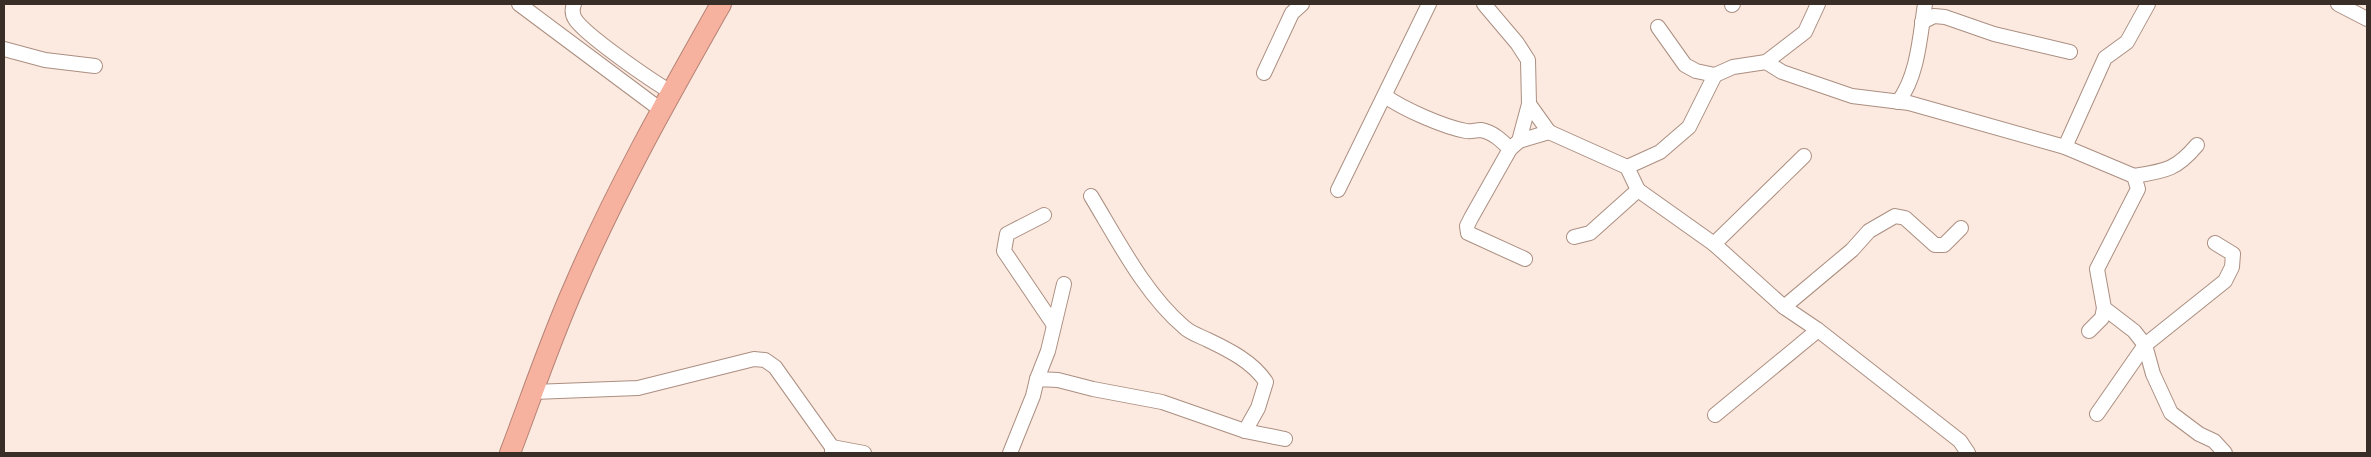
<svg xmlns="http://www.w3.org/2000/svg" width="2371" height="457" viewBox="0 0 2371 457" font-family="'Public Sans',sans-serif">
  <rect width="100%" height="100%" fill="#fce9e0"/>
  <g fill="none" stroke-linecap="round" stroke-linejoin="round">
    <defs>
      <g id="minor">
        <polyline points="519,4 661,110"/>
        <path d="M574 4C572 9 572 14 575 19 585 35 652 81 671 92"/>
        <polyline points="1484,4 1517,43 1528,60 1529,104 1519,141 1510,149 1471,218 1467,226 1468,233 1525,259"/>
        <polyline points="2338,4 2367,19"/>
        <polyline points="1732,5 1733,4"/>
        <polyline points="1922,22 1934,16 1945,17 1994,34 2070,52"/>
        <polyline points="1658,27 1685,65 1696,71 1715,75"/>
        <polyline points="4,49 45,60 95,66"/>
        <polyline points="1766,62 1805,32 1818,4"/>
        <polyline points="1264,73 1292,13 1302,4"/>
        <path d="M1385 96C1403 109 1444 127 1466 131 1471 132 1476 130 1481 130 1493 132 1502 141 1510 149"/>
        <path d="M1898 102C1918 76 1920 36 1925 4"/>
        <polyline points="1529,104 1549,132"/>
        <polyline points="1519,141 1549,132 1627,167 1638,190 1590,233 1574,237"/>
        <polyline points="2065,147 2105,58 2127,42 2148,4"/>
        <polyline points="1627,167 1660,152 1689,127 1715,75 1733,67 1766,62 1782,72 1852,96 1909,103 2065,147 2134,176 2138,189 2097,269 2104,308 2134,331 2145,345 2153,374 2171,413 2199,434 2214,441 2225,453"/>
        <path d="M2134 176C2165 171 2176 170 2197 145"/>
        <polyline points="1338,190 1429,4"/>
        <polyline points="1638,190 1714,244 1804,156"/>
        <path d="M1091 196C1117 239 1145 294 1184 327 1190 333 1200 336 1208 340 1229 350 1253 362 1266 382L1258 408 1245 431"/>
        <polyline points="1044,215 1007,234 1004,251 1054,325"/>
        <polyline points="1714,244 1784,307 1818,330 1960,441 1968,453"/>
        <polyline points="1784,307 1852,250 1869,231 1895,216 1905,218 1935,245 1944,245 1961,228"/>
        <polyline points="2089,331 2102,318 2104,308"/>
        <polyline points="1037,379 1048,351 1064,284"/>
        <polyline points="533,392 638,388 754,359 765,360 775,367 832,447 832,453"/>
        <polyline points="2097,414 2145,345 2225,281 2232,267 2233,254 2215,243"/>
        <polyline points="1715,415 1818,330"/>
        <polyline points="832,447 864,453"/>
        <polyline points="1010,453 1033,396 1037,379 1058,380 1093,389 1162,402 1245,431 1285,439"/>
      </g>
      <path id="highway" d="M510 453C531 398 550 341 574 287 616 189 669 96 721 4"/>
    </defs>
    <use href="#minor" stroke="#ab8f81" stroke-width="16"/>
    <use href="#highway" stroke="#b48375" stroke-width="22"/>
    <use href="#minor" stroke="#fff" stroke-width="14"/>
    <use href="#highway" stroke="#f7b19f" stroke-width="20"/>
  </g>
  <rect width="2371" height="457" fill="none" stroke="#382d27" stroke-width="10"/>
</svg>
